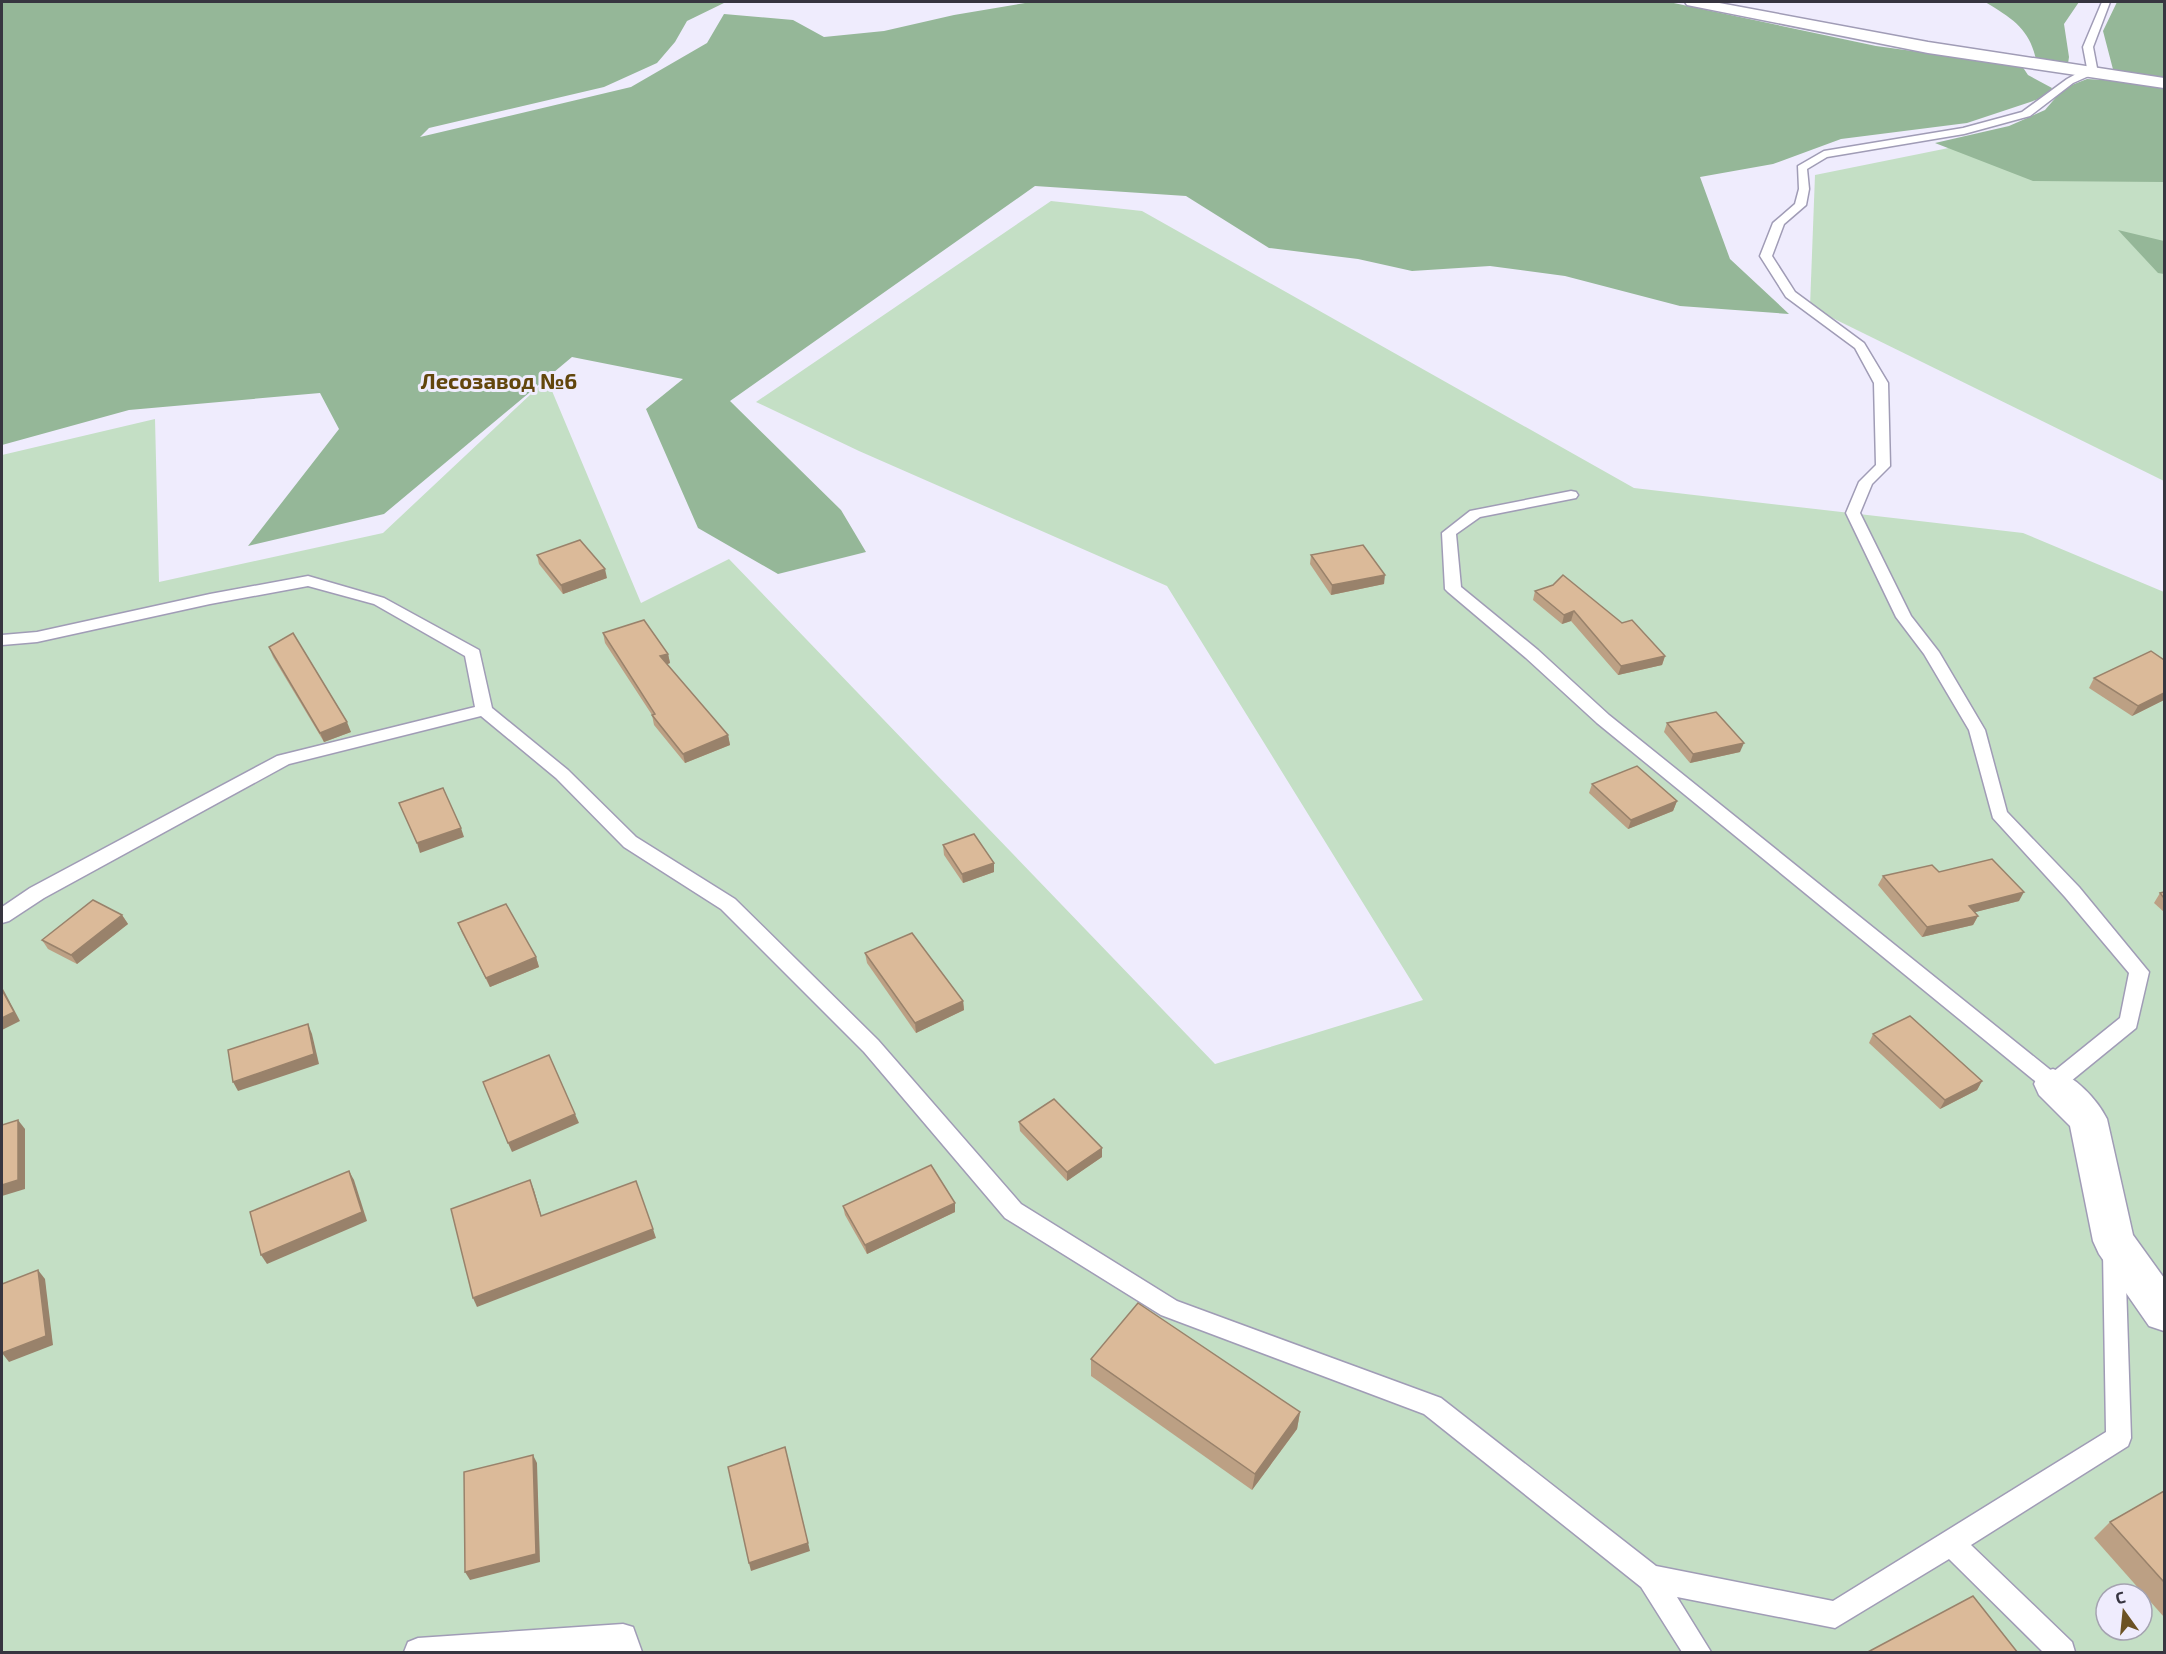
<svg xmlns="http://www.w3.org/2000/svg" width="2166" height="1654" viewBox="0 0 2166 1654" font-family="'Exo 2',sans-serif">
  <rect width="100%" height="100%" fill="#efecfd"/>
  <g fill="#c4dfc5" fill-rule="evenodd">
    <polygon points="2008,136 2164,181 2164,481 1810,307 1815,175"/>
    <path d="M1051 201 1142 211 1634 488 2023 533 2164 592V1652H2V455L155 419 159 582 383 533 547 379 641 603 729 559 1215 1064 1423 1000 1167 586 859 451 756 402ZM2106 1594H2142V1630H2106Z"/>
  </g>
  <g fill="#95b798">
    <polygon points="2,2 726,2 687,21 675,42 657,63 604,87 429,128 420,137 631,87 707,43 724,14 793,20 824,37 884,31 954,15 1031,2 1669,2 1876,46 2022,66 2028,75 2052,88 2049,93 2042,98 1967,123 1841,139 1773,164 1700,177 1730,259 1789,314 1680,306 1565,276 1490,266 1412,271 1358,259 1269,248 1186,196 1035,186 730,401 841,510 866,552 778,574 698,528 646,409 683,379 572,357 384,514 248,546 339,429 320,393 129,410 2,445"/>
    <path d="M1985 2H2079L2064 24 2069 57 2067 70 2038 71C2033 32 2017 21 1985 2Z"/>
    <polygon points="2117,2 2164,2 2164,86 2155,85 2164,87 2164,182 2033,181 1935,143 2009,126 2045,110 2064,88 2087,79 2137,82 2115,77 2103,31"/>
    <polygon points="2118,230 2164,241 2164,274 2158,273"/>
  </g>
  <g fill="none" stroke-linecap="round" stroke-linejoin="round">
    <defs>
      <g id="lane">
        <polygon points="2102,2 2110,2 2093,47 2097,68 2091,75 2073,83 2030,116 1964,134 1827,157 1807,169 1809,189 1806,205 1784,224 1772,256 1795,292 1864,343 1888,383 1890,466 1872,484 1860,513 1911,616 1939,652 1985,730 2007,812 2079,887 2149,972 2136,1028 2060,1090 2053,1092 2046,1090 1597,723 1526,658 1448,592 1445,589 1442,533 1470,511 1571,491 1576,492 1578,495 1576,498 1480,517 1456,534 1461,587 1538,650 1609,715 2053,1072 2120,1018 2129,973 2065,897 1993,818 1969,730 1924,654 1896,617 1846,513 1859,482 1876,465 1874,383 1855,348 1786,297 1760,256 1773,223 1795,204 1799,189 1798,166 1824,151 1963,128 2022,112 2067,79 2087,68 2083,47"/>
        <polygon points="308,576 384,598 479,650 492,708 568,770 636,837 735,899 878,1040 1021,1204 1177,1301 1441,1398 1656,1566 1833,1601 2106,1432 2103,1252 2106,1245 2114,1242 2122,1245 2125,1252 2131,1438 2128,1446 1971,1545 2072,1642 2075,1652 2043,1652 1949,1559 1835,1628 1677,1597 1711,1652 1682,1652 1641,1587 1424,1414 1161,1315 1005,1218 864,1052 721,909 624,847 556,778 481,716 289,764 44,898 9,921 2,923 2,907 30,888 277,756 475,707 465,656 374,604 308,586 210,604 37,642 2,645 2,635 37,632 210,594"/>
        <polygon points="623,1624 633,1627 642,1652 404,1652 408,1642 418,1638"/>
      </g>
      <g id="street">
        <polygon points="1685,2 1714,2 1928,42 2164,78 2164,88 1928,53 1687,5"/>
        <path d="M2053 1069C2075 1076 2097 1099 2107 1119L2133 1235 2164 1278V1331L2149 1326 2099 1254 2093 1241 2070 1126 2039 1095 2034 1084 2039 1073Z"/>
      </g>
    </defs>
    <use href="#lane" stroke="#a09cb6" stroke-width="3"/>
    <use href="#street" stroke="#a09cb6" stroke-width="3"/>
    <use href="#lane" fill="#fff" fill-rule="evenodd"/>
    <use href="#street" fill="#fff" fill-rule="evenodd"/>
  </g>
  <g fill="#bca084">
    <polygon points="537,555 607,578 563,594 539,564"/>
    <polygon points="1311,555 1384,584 1331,595 1310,564"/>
    <polygon points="1535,591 1665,656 1662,665 1618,675 1571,621 1562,624 1533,600"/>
    <polygon points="603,633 668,654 670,663 667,664 728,735 730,745 685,763 654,725 652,715 605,643"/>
    <polygon points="269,647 351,732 324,742 273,657"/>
    <polygon points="2164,660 2164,700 2132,716 2089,688 2094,678"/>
    <polygon points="1667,723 1740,752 1690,763 1664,732"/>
    <polygon points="1592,784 1677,801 1673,811 1628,829 1589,793"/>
    <polygon points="943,845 994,863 994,872 963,883 944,855"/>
    <polygon points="1939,872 2019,901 1975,912 1978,916 1973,925 1922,937 1878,885 1883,876"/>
    <polygon points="2164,892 2164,912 2154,903 2160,893"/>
    <polygon points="122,915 128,924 77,964 48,949 42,940"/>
    <polygon points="458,923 536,957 539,967 490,987 462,933"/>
    <polygon points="865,953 963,1001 964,1010 916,1033 867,963"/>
    <polygon points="1873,1034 1982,1081 1977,1090 1940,1109 1869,1043"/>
    <polygon points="1019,1122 1102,1157 1067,1181 1020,1131"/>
    <polygon points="955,1203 955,1212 867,1254 845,1215 843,1206"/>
    <polygon points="1091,1359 1300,1412 1297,1429 1252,1490 1091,1376"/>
    <polygon points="2164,1491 2164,1617 2094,1538 2110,1522"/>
  </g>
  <g fill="#99826b">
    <polygon points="605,569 607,578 563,594 561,585"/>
    <polygon points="1385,575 1384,584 1331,595 1332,585"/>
    <polygon points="1574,611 1571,621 1562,624 1564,615"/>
    <polygon points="668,654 670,663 663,666 660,656"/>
    <polygon points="1665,656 1662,665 1618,675 1621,666"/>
    <polygon points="2164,693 2164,700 2132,716 2138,706"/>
    <polygon points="347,722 351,732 324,742 320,733"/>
    <polygon points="728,735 730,745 685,763 683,754"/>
    <polygon points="1744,743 1740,752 1690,763 1693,754"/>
    <polygon points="1677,801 1673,811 1628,829 1631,820"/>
    <polygon points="461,828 464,837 420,853 417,843"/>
    <polygon points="994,863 994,872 963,883 962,874"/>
    <polygon points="2024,892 2019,901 1964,915 1969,906"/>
    <polygon points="122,915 128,924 77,964 71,955"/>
    <polygon points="1978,916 1973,925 1922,937 1927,927"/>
    <polygon points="536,957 539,967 490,987 486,978"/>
    <polygon points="2,987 20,1021 2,1030"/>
    <polygon points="963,1001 964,1010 916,1033 915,1023"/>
    <polygon points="308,1024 312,1034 319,1064 238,1091 233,1082"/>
    <polygon points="1982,1081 1977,1090 1940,1109 1945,1100"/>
    <polygon points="575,1114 579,1123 512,1152 508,1143"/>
    <polygon points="18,1120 25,1129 25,1189 2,1196 2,1185"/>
    <polygon points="1102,1148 1102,1157 1067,1181 1067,1172"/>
    <polygon points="349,1171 354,1180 367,1221 267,1264 261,1255"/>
    <polygon points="530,1180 534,1190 544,1225 541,1216"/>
    <polygon points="955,1203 955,1212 867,1254 865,1245"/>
    <polygon points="653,1229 656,1238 477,1307 473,1298"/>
    <polygon points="38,1270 45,1279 53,1345 9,1362 2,1353"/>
    <polygon points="1300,1412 1297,1429 1252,1490 1255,1474"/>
    <polygon points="785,1447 810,1551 751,1571 749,1563"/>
    <polygon points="533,1455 537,1463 540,1562 470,1580 465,1572"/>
  </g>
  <g fill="#dbba99" stroke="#99826b" stroke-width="1.5">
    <polygon points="580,540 605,569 561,585 537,555"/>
    <polygon points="1363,545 1385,575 1332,585 1311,555"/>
    <polygon points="1563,575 1622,623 1632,620 1665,656 1621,666 1574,611 1564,615 1535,591 1553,585"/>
    <polygon points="644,620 668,654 660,656 728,735 683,754 652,715 655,714 603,633"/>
    <polygon points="293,633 347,722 320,733 269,647"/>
    <polygon points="2151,651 2164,660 2164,693 2138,706 2094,678"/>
    <polygon points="1716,712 1744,743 1693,754 1667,723"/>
    <polygon points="1637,766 1677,801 1631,820 1592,784"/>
    <polygon points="443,788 461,828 417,843 399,803"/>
    <polygon points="974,834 994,863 962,874 943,845"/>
    <polygon points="1992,859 2024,892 1969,906 1978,916 1927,927 1883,876 1932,865 1939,872"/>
    <polygon points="2164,892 2164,898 2160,893"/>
    <polygon points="93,900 122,915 71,955 42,940"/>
    <polygon points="506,904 536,957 486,978 458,923"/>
    <polygon points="912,933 963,1001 915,1023 865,953"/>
    <polygon points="2,990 14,1012 2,1018"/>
    <polygon points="1910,1016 1982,1081 1945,1100 1873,1034"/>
    <polygon points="308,1024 314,1054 233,1082 228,1050"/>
    <polygon points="549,1055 575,1114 508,1143 483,1082"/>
    <polygon points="1054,1099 1102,1148 1067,1172 1019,1122"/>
    <polygon points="18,1120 18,1180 2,1185 2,1125"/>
    <polygon points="931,1165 955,1203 865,1245 843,1206"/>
    <polygon points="349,1171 362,1212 261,1255 250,1212"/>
    <polygon points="530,1180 541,1216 636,1181 653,1229 473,1298 451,1209"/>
    <polygon points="38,1270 46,1336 2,1353 2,1284"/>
    <polygon points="1138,1303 1300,1412 1255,1474 1091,1359"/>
    <polygon points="785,1447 808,1543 749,1563 728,1467"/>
    <polygon points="533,1455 536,1554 465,1572 464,1472"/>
    <polygon points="2164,1491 2164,1582 2110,1522"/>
    <polygon points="1973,1596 2018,1653 1866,1653"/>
  </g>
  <g text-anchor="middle" stroke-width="6" stroke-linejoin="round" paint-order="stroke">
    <g font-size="22" font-weight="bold" fill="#62460c" stroke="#efecfd">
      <text x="499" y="389">Лесозавод №6</text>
    </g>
  </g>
  <rect width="2166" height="1654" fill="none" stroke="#373540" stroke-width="6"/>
  <g transform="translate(2124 1612) rotate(345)"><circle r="28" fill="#efecfd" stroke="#a5a3b1" stroke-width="1.5"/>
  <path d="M0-4.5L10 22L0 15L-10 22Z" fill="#6c5224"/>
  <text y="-9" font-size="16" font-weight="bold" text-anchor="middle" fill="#373540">С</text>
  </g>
</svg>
